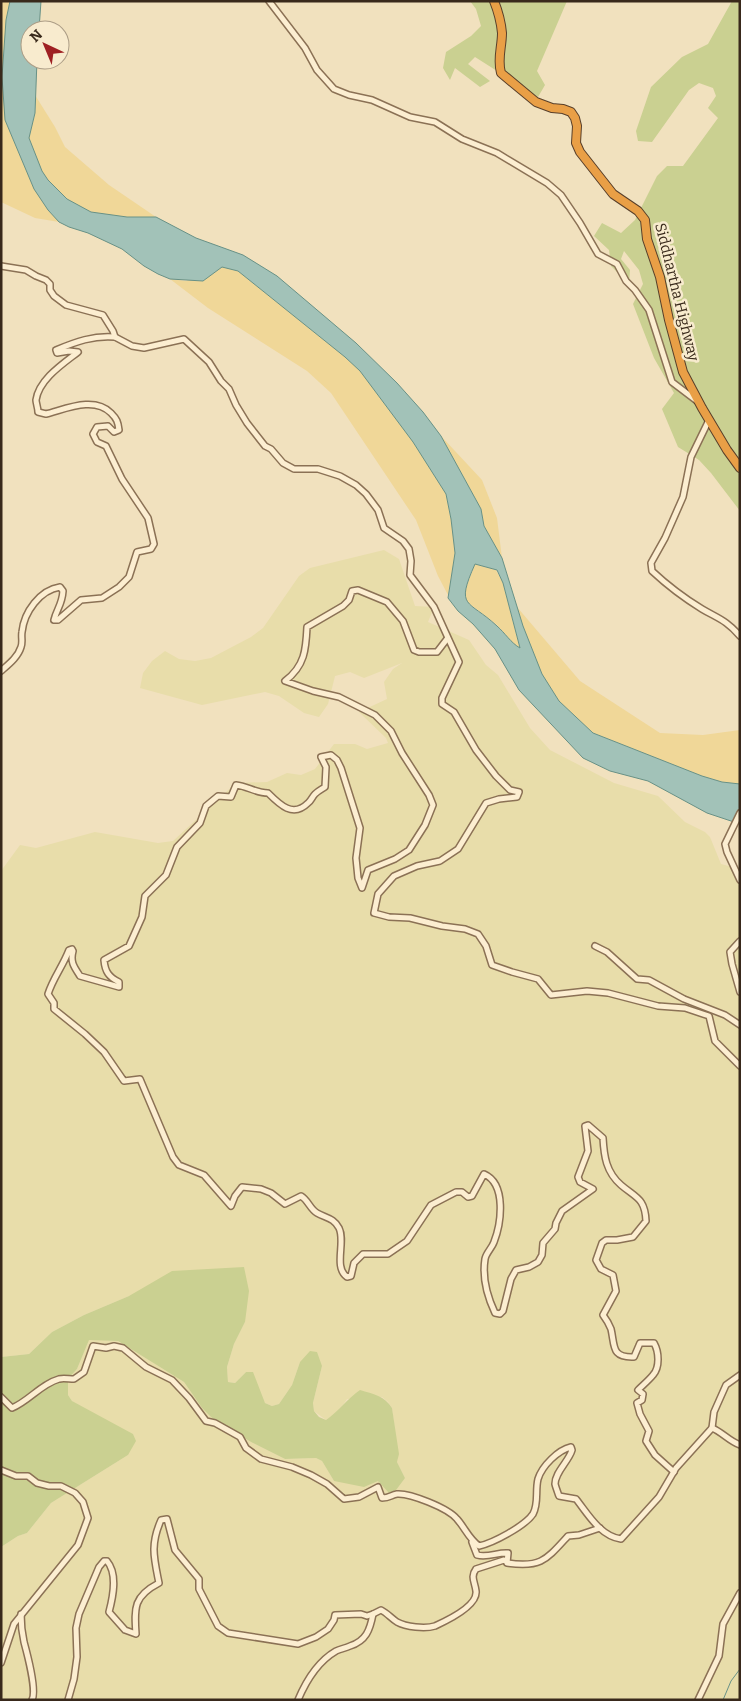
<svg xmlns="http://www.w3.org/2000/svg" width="741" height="1701" viewBox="0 0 741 1701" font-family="Bitter,serif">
  <rect width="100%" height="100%" fill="#f1e1be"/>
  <polygon fill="#e8ddaa" points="384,550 399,559 415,606 434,607 428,622 469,640 486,665 498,675 530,728 550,750 614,783 658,796 685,822 705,832 710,837 721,864 732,867 740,867 740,1700 1,1700 1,1547 18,1536 27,1533 51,1503 128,1455 72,1401 68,1395 68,1379 77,1369 89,1339 118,1341 184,1382 202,1408 212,1418 251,1442 285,1459 316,1458 322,1461 334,1481 378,1481 405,1478 397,1462 398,1454 392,1408 388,1402 382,1397 347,1399 339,1411 326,1420 314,1411 313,1403 322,1366 300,1362 292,1385 279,1404 272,1406 265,1403 246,1372 235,1383 228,1382 227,1367 234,1344 245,1322 129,1296 84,1315 52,1332 29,1354 1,1357 1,871 20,845 36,848 95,832 158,843 173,841 236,783 267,782 287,773 301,775 315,769 334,744 355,744 367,749 388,743 386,738 359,712 387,699 384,682 393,669 402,663 364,678 350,672 335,676 328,704 319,717 304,713 279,696 265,692 202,705 140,688 143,673 152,661 165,651 179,659 195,661 211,658 251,637 263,628 299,576 310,568"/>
  <g fill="#cad091">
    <polygon points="470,1 567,1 537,71 545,85 538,97 475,57 468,64 490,81 480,87 455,68 450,80 443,68 446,52 471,36 481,26 476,9"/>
    <polygon points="732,1 740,1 740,511 711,473 699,460 678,447 662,409 674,393 654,358 633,304 643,284 639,270 624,251 621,259 630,270 629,284 611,266 609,250 594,236 602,223 621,233 635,220 657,176 667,166 683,166 718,118 708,108 716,96 713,88 699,83 689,90 652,142 638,141 636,131 651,87 682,57 708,44"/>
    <path d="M244 1267 249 1291 245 1322 234 1344 227 1367 228 1382 235 1383 246 1372H253L265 1403 272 1406 279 1404 292 1385 300 1362 310 1351 317 1352 322 1366 313 1403 314 1411 319 1417 326 1420C339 1411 347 1399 360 1390 373 1394 385 1396 392 1408L399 1454 397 1462 405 1478 396 1490 389 1493 378 1481 364 1487 334 1481 322 1461 316 1458 285 1459 251 1442 212 1418 202 1408 184 1382 118 1341 89 1340 77 1369 68 1379V1395L72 1401 133 1434 136 1441 128 1455 51 1503 27 1533 18 1536 1 1547V1357L29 1354 52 1332 84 1315 129 1296 172 1271Z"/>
  </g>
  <g fill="#f0d798">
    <polygon points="1,1 10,1 6,20 5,120 34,189 48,210 59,222 35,218 1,202"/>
    <path d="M35 95 55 127 65 147 109 185 156 217C137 217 110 219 91 212 62 203 35 170 29 140 28 132 34 122 35 114 36 108 35 101 35 95Z"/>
    <polygon points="222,267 238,271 345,357 360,371 413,442 446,494 451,519 455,553 448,595 438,576 416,520 331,393 307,371 208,308 170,279 186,281"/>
    <polygon points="441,436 482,480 497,518 502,558 484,526 481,509"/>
    <polygon points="475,564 496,570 503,583 520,649 515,645 497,625 467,602 464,593"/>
    <polygon points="517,607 580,681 660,733 703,735 740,730 740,784 722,782 702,776 593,733 560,702 542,675 523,626"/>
  </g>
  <path fill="#a2c2b8" stroke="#689186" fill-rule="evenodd" d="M10 1H41L39 30H30V60H37L35 113 29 138 42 171 48 180 67 199 91 212 127 217H156L196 238 243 255 277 276 356 343 397 383 423 412 441 436 481 509 484 526 502 558 523 626 542 674 559 701 593 733 702 776 722 782 740 784V824L707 813 648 781 610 771 583 758 519 690 495 649 473 624 458 611 448 598 455 553 451 519 446 494 413 442 360 371 345 357 238 271 222 267 203 281 170 279 158 274 144 266 122 249 88 233 69 227 59 222 48 210 34 189 5 120 2 77 6 20ZM475 564 497 570 503 583 520 648C511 643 505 633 497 626 468 599 455 609 475 564Z"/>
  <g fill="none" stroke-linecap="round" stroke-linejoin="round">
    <polyline stroke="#689186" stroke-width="1" points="723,1700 731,1681 740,1669"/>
    <defs>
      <g id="minor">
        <polyline points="269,1 305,48 317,70 334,89 349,95 372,100 410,117 435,122 462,139 497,153 547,183 561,195 580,223 598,254 617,264 626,281 635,290 649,310 672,382 697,401"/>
        <polyline points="1,266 26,270 36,276 46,280 50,284 50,290 54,296 66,305 103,315 113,331 115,337 132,346 144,348 184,339 209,362 221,381 229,389 236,405 247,423 265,446 271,449 283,463 294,469 318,469 340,476 356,485 366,494 378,510 384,528 403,541 409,549 411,561 410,575 434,607 459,662 442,698 442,704 454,712 476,750 496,776 510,790 519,792 517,797 499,799 486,803 458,849 440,861 417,866 394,876 378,894 374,913 389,917 410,918 442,926 465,929 478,934 486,946 492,965 512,972 538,979 551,995 587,991 608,993 658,1006 685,1008 709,1016 715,1041 740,1066"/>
        <path d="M709 420 691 457 683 497 665 538 651 563 652 571C667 585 684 598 702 609 719 619 726 620 740 636"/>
        <path d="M447 639 437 652H419L414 650 403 621 387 602 358 590 352 591 349 600 343 606 307 627C306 649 305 666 285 681L313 691 339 697 375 715 391 731 402 753 429 795 433 805 425 825 409 850 395 859 368 870 362 888 358 878 356 858 360 828 341 768 337 760 331 755 321 757 326 767 325 787C322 789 318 791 315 794 312 797 311 801 308 803 293 818 280 805 268 793 256 793 247 786 236 785L231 797 218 796 206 806 200 823 177 847 166 875 145 896 142 917 129 946 104 960C105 972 109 977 119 982V987L80 976C74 967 70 962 73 951L72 949 69 950C63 966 53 978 48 994L54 1003V1009L85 1034 104 1052 124 1081 140 1079 173 1157 179 1165 204 1175 231 1206 235 1196 242 1187 261 1189 271 1193 285 1204 301 1196C308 1200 310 1209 317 1213 326 1218 334 1218 339 1228 346 1242 333 1267 347 1277L351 1276 354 1263 363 1254H388L407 1241 431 1205 456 1192H462L468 1197 472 1196 484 1174C507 1184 501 1224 494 1242 492 1248 486 1253 485 1259 482 1278 487 1296 495 1313L500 1314 503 1311 511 1279 516 1270 529 1267 538 1262 542 1255 543 1243 555 1229 556 1223 562 1211 593 1189 580 1182 578 1177 588 1151 585 1126 588 1125 603 1138C604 1156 606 1172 621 1185 636 1198 645 1198 646 1221L633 1237 617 1240H606L602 1243 596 1260 601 1269 613 1275 616 1291 603 1315C606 1319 609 1324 611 1329 615 1346 611 1358 634 1357L640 1343H654C659 1352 660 1367 653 1375 649 1380 643 1385 638 1390L643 1394 642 1400 637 1403 640 1414 649 1431 646 1441 655 1455 674 1472"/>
        <path d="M1 671C9 664 18 657 21 647 23 642 21 637 22 632 24 612 40 590 60 587L63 591C62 605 57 608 54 620H58L81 600 102 598 119 587 129 577 137 552 151 549 154 544 148 518 122 479 106 446 97 442 93 434 97 427 108 426 114 432 119 430C118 422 117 419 111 413 94 396 66 409 46 414L38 412C38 408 36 403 36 400 39 379 64 363 78 352L69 351 57 353 56 350C75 342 94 335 115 337"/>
        <polyline points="740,813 725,844 727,852 740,880"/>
        <polyline points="740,941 730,952 732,964 740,992"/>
        <polyline points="595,946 607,952 637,979 649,980 684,999 725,1015 740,1025"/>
        <path d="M1 1397 12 1408C29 1401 41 1384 59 1379 63 1378 69 1379 74 1379L84 1372 93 1346 106 1348 114 1346 123 1348 146 1367 172 1380 189 1398 206 1421 215 1423 240 1437 246 1448 261 1459 292 1467 311 1475 327 1484 344 1499 359 1497 378 1487 382 1498C390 1498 391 1495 397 1494 410 1493 448 1508 457 1519 465 1528 469 1539 479 1546 493 1543 525 1526 533 1514 539 1503 535 1491 538 1479 542 1466 558 1450 571 1447L572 1450C569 1461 555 1472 555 1484 556 1488 558 1493 559 1496L576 1499C588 1514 600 1536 621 1539L659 1497 676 1468 712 1428C722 1432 729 1441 740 1445"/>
        <polyline points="712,1428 714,1412 726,1385 740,1375"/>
        <polyline points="1,1470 16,1476 28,1476 37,1483 49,1486 61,1486 75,1493 83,1502 88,1518 78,1545 14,1624 1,1663"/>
        <path d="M472 1542 477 1555C488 1558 498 1552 508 1553L507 1563C541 1568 546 1560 568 1536L579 1535 600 1528"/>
        <path d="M21 1614C21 1624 22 1633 24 1642 27 1653 37 1691 32 1700"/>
        <path d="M68 1700 74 1679 77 1657 76 1628 79 1614 99 1567 104 1561H107C118 1574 113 1597 109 1612L125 1630 136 1634C134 1607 134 1596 159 1583 154 1558 150 1545 161 1520L167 1519 175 1550 199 1579V1589L218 1626 228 1633 298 1644 316 1637 328 1629 334 1620 335 1615 361 1614 367 1616 373 1614"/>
        <path d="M298 1700C306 1681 317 1662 336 1651 340 1649 346 1648 350 1646 366 1641 370 1630 373 1614L381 1610C387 1613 391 1618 397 1622 406 1627 425 1629 435 1626 446 1621 478 1606 476 1591 475 1582 470 1577 476 1569L504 1560 507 1562"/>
        <polyline points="698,1700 719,1656 723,1624 740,1593"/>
      </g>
      <path id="highway" d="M494 1C498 11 501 22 502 33 502 47 497 59 501 73L536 102 552 108 563 109 571 112 575 118 577 126 576 143 580 152 613 194 638 211 645 220 647 239 660 277 669 320 683 372 702 408 727 450 740 468"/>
    </defs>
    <use href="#minor" stroke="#8b7155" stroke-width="8"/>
    <use href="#highway" stroke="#583f2a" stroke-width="10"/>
    <use href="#minor" stroke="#fceed1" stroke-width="5"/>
    <use href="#highway" stroke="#e99f46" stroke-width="8"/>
  </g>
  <g text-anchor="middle" stroke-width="5" stroke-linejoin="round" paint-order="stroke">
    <g font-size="15" fill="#39291b" stroke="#f8ebce">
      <text transform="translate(677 292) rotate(76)" y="5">Siddhartha Highway</text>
    </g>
  </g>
  <rect width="741" height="1701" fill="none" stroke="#39291b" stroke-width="5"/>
  <g transform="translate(45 45) rotate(316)"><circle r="24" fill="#f8ebce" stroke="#ac9d86"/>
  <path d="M0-4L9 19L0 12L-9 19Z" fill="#9f2023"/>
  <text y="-8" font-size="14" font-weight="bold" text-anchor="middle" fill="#39291b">N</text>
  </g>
</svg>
